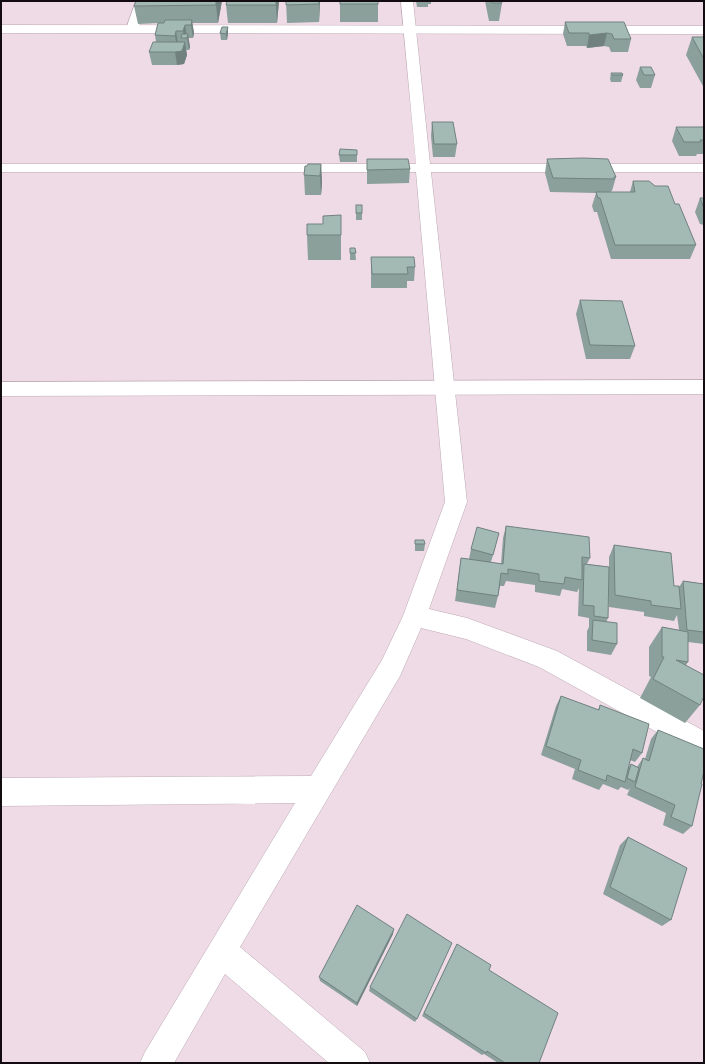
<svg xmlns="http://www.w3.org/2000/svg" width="705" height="1064" viewBox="0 0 705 1064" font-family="'Noto Sans',sans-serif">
  <rect width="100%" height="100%" fill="#efdbe6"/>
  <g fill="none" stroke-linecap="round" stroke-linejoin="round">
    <defs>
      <g id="minor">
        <polygon points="136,1 148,1 138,29 132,33 126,29"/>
        <polygon points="401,1 413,1 430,164 704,164 704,172 431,172 467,502 429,609 467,618 557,651 704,731 704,758 539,667 466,639 421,628 400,676 240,947 365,1052 370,1063 329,1063 225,974 174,1063 140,1063 145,1052 295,803 1,806 1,778 311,776 382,660 403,616 445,502 416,172 1,172 1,164 416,164"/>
      </g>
      <g id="tertiary">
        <polygon points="1,25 704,26 704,34 1,33"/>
        <polygon points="704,380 704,394 1,396 1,382"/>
      </g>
    </defs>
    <use href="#minor" stroke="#bca9b4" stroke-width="1"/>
    <use href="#tertiary" stroke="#bca9b4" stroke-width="1"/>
    <use href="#minor" fill="#fff" fill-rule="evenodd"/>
    <use href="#tertiary" fill="#fff" fill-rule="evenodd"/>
  </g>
  <g fill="#8b9f9b">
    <polygon points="222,1 218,23 192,23 194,33 193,38 188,38 190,47 189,50 186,50 187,55 184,64 177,65 152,65 149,52 156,42 155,35 158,23 138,24 134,6"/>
    <polygon points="279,1 277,23 228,23 226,5"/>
    <polygon points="286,1 320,1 319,22 287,23"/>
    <polygon points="340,1 378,4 378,22 340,22"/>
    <polygon points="416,1 431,1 431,4 428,4 428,7 417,7"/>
    <polygon points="485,1 501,1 502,3 499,21 489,21"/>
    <polygon points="565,22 631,39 628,52 611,52 609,47 604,46 587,48 586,46 567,46 563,34"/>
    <polygon points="228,27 228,33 227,40 221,40 220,33"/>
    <polygon points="692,37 704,37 704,88 686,55"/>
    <polygon points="640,67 655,75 651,88 640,88 636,80"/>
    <polygon points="611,73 623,75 621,82 611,82 610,79"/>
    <polygon points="432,122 457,144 455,157 433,157 431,136"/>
    <polygon points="676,127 704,127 704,154 697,154 696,156 679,156 672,141"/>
    <polygon points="357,150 357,162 340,162 339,155"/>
    <polygon points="367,159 410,169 409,183 367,184"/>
    <polygon points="547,159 616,177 612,191 611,191 611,192 630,192 633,181 675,204 696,245 690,259 611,259 597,212 594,212 592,206 596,193 550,192 545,173"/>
    <polygon points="321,164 322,183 321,195 305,195 304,175 307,166"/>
    <polygon points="700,198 704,198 704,225 700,224 695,212"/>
    <rect x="356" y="205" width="6" height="15"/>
    <polygon points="341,215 341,260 308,260 307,235 323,224"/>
    <polygon points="350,248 355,248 356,260 350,260"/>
    <polygon points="371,257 415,267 414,281 407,281 407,288 371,288"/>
    <polygon points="580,300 635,346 630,359 586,359 576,314"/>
    <polygon points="506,526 590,558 587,564 609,567 609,557 614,545 674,586 679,587 683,581 704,584 704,644 688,642 688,662 686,665 700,705 685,723 640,698 651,677 649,676 649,647 662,627 679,630 677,615 674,621 644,616 644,612 609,607 609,572 608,618 606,622 617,644 611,655 587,651 587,631 589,627 589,618 578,616 579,588 577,592 562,589 560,596 535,592 535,585 506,581 504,586 500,586 498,596 495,608 455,601 461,558 469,559 471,549 496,545 491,562 501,564 503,538"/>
    <polygon points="415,540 425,544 424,551 415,551"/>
    <polygon points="561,696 598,710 600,705 642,753 635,762 630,760 629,767 631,764 637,767 643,758 645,759 651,739 658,730 701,784 692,826 683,834 663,825 666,813 627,795 630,788 628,790 621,787 618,790 603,784 599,790 572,779 575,769 541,755 556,706"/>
    <polygon points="628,837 671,920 662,926 603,894 620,845"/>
    <polygon points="393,934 357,1006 320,981 319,977"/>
    <polygon points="457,944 489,970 539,1063 498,1063 484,1054 482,1055 422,1016"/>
    <polygon points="370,987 417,1019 415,1022 369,991"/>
  </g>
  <g fill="#71827e">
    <polygon points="216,1 222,1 218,23 216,5"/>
    <polygon points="276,1 279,1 277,23 276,5"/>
    <polygon points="319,1 320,1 319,22"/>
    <polygon points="192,20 194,33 193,38 191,25"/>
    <polygon points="185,25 187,37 188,34 190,47 189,50 187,38 184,38 183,31"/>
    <polygon points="228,27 228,33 227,40 226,34"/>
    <polygon points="176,31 178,44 177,48 175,36"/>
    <polygon points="607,33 604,46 587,48 589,35"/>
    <polygon points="185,42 187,55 184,64 177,65 175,52"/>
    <polygon points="321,164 322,183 321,195 320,176"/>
    <polygon points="394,929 393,934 357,1006 357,1003"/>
  </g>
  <g fill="#a2b9b4" stroke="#71827e">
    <polygon points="136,1 216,1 216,5 134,6"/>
    <polygon points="227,1 276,1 276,5 226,5"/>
    <polygon points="286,1 319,1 319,4 286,5"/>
    <rect x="340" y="1" width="38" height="3"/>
    <polygon points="491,1 501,1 502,3 492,3"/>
    <polygon points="165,20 192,20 191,25 185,25 183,31 176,31 175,36 155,35 158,23 164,23"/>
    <polygon points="565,22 624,22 631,39 614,39 612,34 607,33 589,35 589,33 569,33"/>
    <polygon points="222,27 228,27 226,34 220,33"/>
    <polygon points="182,34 188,34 187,38 181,38"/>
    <polygon points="692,37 704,37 704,59"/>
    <polygon points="153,42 185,42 182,51 175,52 149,52"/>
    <polygon points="640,67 651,67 655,75 644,75"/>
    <polygon points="611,73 622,73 623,75 612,75"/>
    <polygon points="432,122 453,122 457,144 434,144"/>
    <polygon points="676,127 704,127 704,140 700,140 701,142 684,142"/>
    <polygon points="340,149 357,150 357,155 339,155"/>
    <polygon points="583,158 608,159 616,177 614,177 614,179 553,178 547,159"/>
    <polygon points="367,159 408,159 410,169 367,170"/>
    <polygon points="308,164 321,164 320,176 304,175 305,166 307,166"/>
    <polygon points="633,181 649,181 655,186 668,186 675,204 679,204 696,245 615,245 600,198 598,198 596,192 635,192"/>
    <polygon points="700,198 704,198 704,208"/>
    <rect x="356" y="205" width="6" height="8"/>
    <polygon points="341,215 341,235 307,235 307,224 323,224 323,216"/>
    <polygon points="350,248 355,248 356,253 350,253"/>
    <polygon points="371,257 414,257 415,267 407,267 408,274 372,274"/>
    <polygon points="580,300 622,301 635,346 590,345"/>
    <polygon points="506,526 589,537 590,558 582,557 582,580 565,577 564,584 539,581 539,574 508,569 508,574 501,573 498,596 457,590 461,558 503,564"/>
    <polygon points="477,527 499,533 493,555 471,549"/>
    <polygon points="415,540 424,540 425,544 415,544"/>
    <polygon points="614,545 671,553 674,586 679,586 681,609 651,605 651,601 615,595"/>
    <polygon points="584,564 609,567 608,618 594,616 594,606 583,605"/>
    <polygon points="683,581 704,584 704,632 687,630"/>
    <polygon points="593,620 617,623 617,644 592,640"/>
    <polygon points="662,627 688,632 688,662 676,660 704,675 704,696 700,705 653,679 664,657 662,657"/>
    <polygon points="561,696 599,710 600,705 649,724 642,753 633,749 625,782 607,775 606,781 578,770 581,760 546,746"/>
    <polygon points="658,730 704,749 704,771 701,784 702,784 692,826 671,817 675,805 635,787 643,758 649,761"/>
    <polygon points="631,764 639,768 635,782 627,778"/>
    <polygon points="628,837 687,868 671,920 610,887"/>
    <polygon points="357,905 394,929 357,1003 319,977"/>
    <polygon points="407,914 452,943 417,1019 370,987"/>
    <polygon points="457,944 491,965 489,970 558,1013 539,1063 505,1063 487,1051 486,1053 424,1013"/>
  </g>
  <rect width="705" height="1064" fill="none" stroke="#120b0f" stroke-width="4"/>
</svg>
